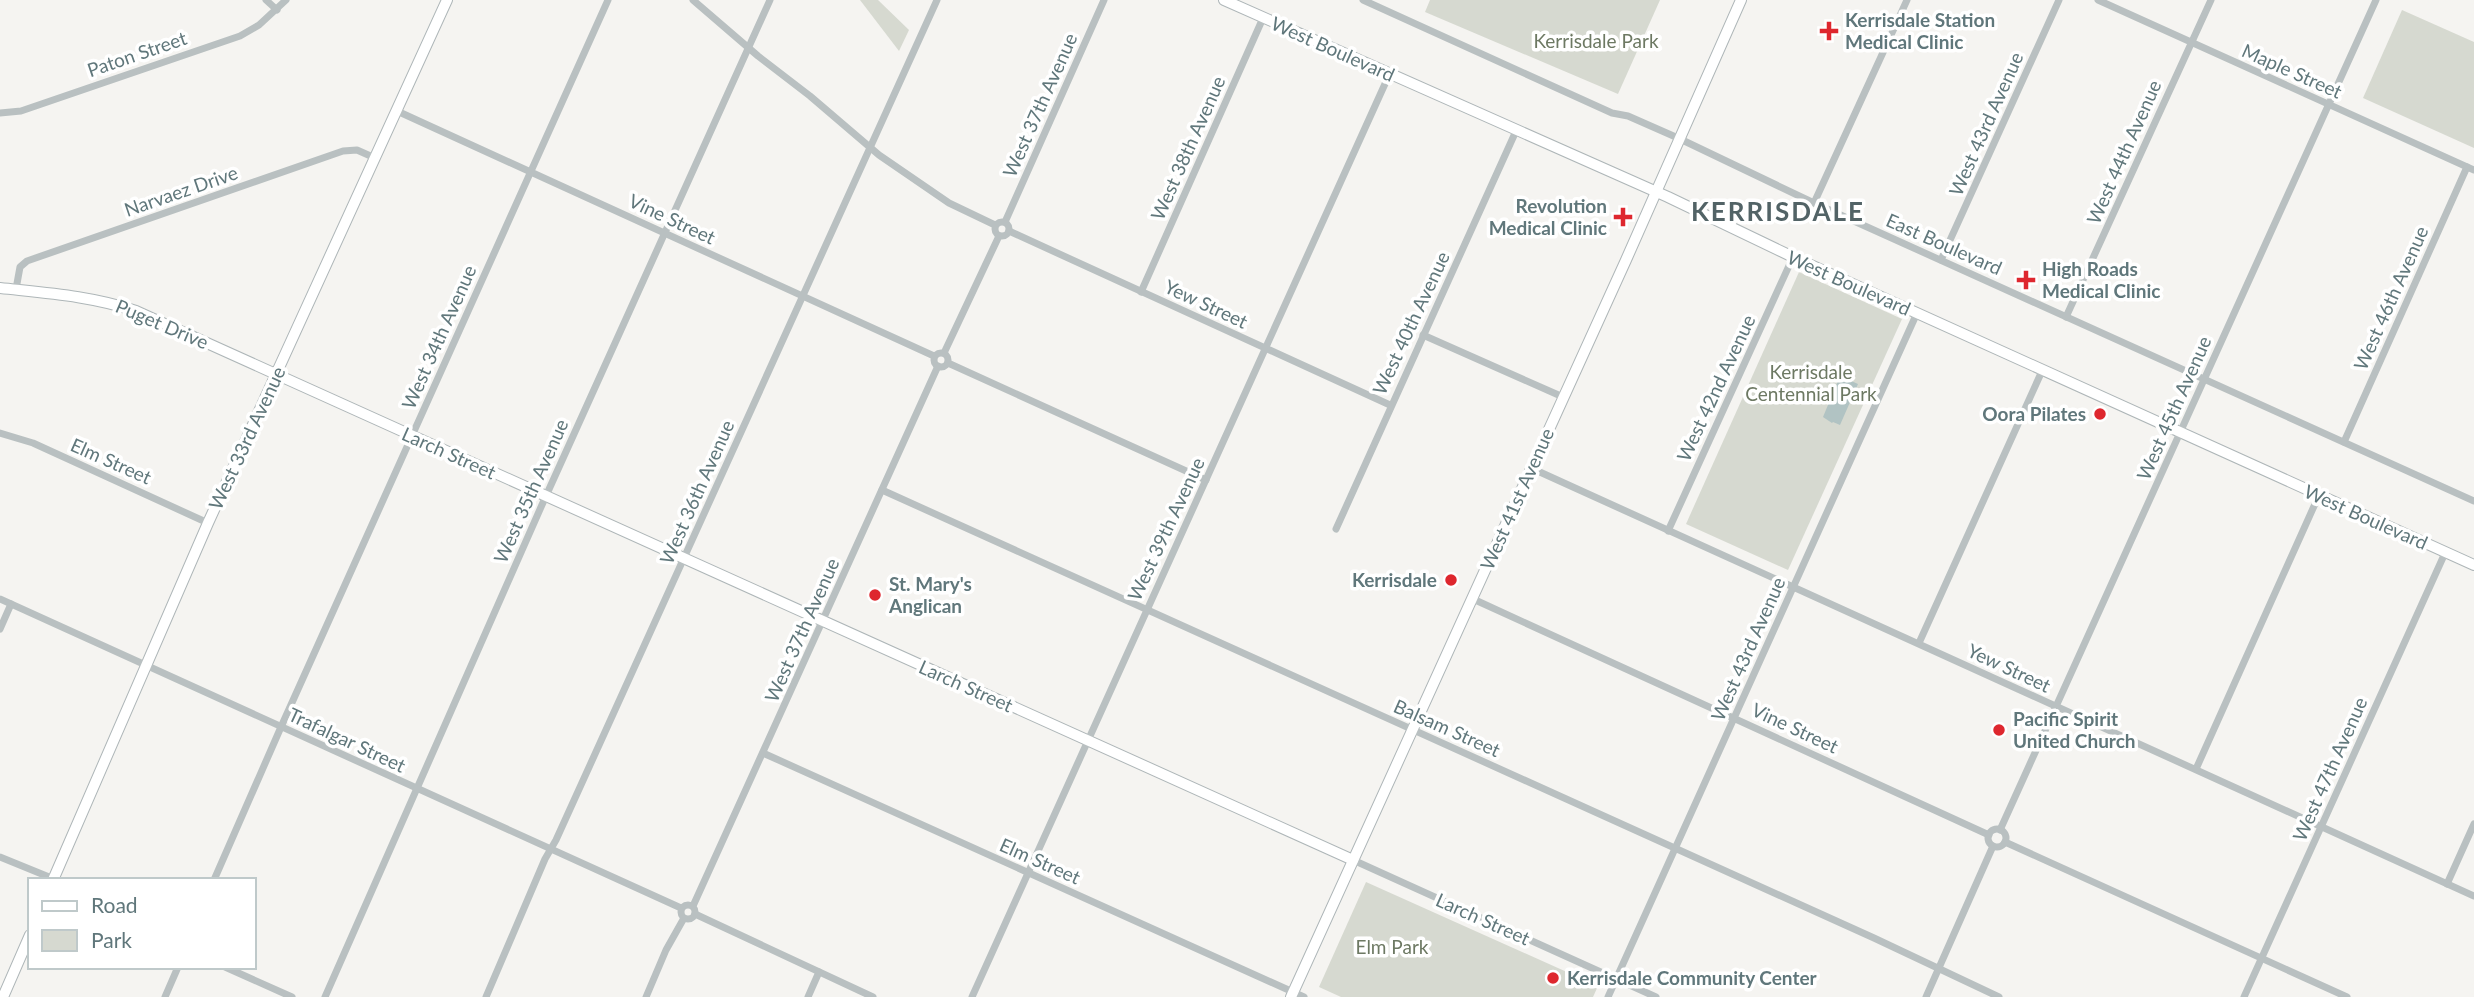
<svg xmlns="http://www.w3.org/2000/svg" width="2474" height="997" viewBox="0 0 2474 997" font-family="Lato,sans-serif">
  <rect width="100%" height="100%" fill="#f5f4f1"/>
  <g fill="#d6d9d0">
    <polygon points="860,0 878,0 909,30 899,51"/>
    <polygon points="1430,0 1660,0 1618,94 1425,12"/>
    <polygon points="2402,10 2474,42 2474,148 2363,98"/>
    <polygon points="1799,272 1902,319 1788,570 1686,524"/>
    <polygon points="1366,882 1598,986 1593,997 1341,997 1319,987"/>
  </g>
  <polygon fill="#b1c3c3" points="1840,376 1858,384 1840,425 1833,422 1832,423 1823,417"/>
  <g fill="none" stroke-linecap="round" stroke-linejoin="round">
    <defs>
      <g id="secondary">
        <polyline points="1224,0 1668,197 1793,257 2474,565"/>
        <path d="M0 288C46 293 92 296 136 311L1353 860"/>
        <polyline points="53,880 208,523 447,0"/>
        <polyline points="3,997 30,935"/>
        <polyline points="1291,997 1626,260 1741,0"/>
      </g>
    </defs>
    <use href="#secondary" stroke="#aeb6b8" stroke-width="12"/>
    <g stroke="#b9c0c1" stroke-width="7">
      <polyline points="266,0 277,10"/>
      <polyline points="693,0 758,56 810,96 879,155 949,203 995,225"/>
      <polyline points="1363,0 1612,113 1628,116 1678,138 1814,203 2474,501"/>
      <polyline points="2098,0 2474,170"/>
      <polyline points="397,111 934,356"/>
      <polyline points="0,113 21,111 240,36 259,25 286,0"/>
      <polyline points="1814,203 1907,0"/>
      <circle cx="1002" cy="229" r="7"/>
      <polyline points="1005,222 1104,0"/>
      <polyline points="1009,231 1390,405"/>
      <polyline points="1941,260 2059,0"/>
      <polyline points="16,289 20,267 27,261 343,151 357,150 375,158"/>
      <polyline points="1141,292 1263,18"/>
      <polyline points="2066,317 2211,0"/>
      <polyline points="1423,335 1563,397"/>
      <circle cx="941" cy="360" r="7"/>
      <polyline points="944,353 999,236"/>
      <polyline points="948,363 1206,480"/>
      <polyline points="0,433 33,443 208,523"/>
      <polyline points="2344,442 2467,167"/>
      <polyline points="1531,468 2474,896"/>
      <polyline points="882,490 1874,938 1999,997"/>
      <polyline points="1336,529 1516,131"/>
      <polyline points="1668,531 1793,257"/>
      <polyline points="0,599 681,908"/>
      <polyline points="1473,599 1989,835"/>
      <polyline points="0,629 11,604"/>
      <polyline points="1919,643 2042,371"/>
      <polyline points="763,753 1304,997"/>
      <polyline points="2196,769 2319,495"/>
      <circle cx="1997" cy="838" r="9"/>
      <polyline points="2000,830 2376,0"/>
      <polyline points="2005,842 2347,997"/>
      <polyline points="0,857 54,879"/>
      <polyline points="1353,860 1656,997"/>
      <polyline points="214,880 281,727 608,0"/>
      <polyline points="2447,884 2474,824"/>
      <circle cx="688" cy="912" r="7"/>
      <polyline points="693,906 938,366"/>
      <polyline points="695,914 873,997"/>
      <polyline points="225,967 292,997"/>
      <polyline points="165,997 178,967"/>
      <polyline points="325,997 541,507 770,0"/>
      <polyline points="486,997 545,859 556,840 937,0"/>
      <polyline points="646,997 666,950 684,918"/>
      <polyline points="808,997 819,972"/>
      <polyline points="972,997 1389,75"/>
      <polyline points="1608,997 1917,313"/>
      <polyline points="1926,997 1993,846"/>
      <polyline points="2244,997 2445,553"/>
    </g>
    <use href="#secondary" stroke="#fff" stroke-width="10"/>
  </g>
  <g fill="#de272e" stroke="#fff" stroke-width="2.5">
    <path d="M1825.5 20.5h7v7h7v7h-7v7h-7v-7h-7v-7h7z"/>
    <path d="M1619.5 206.5h7v7h7v7h-7v7h-7v-7h-7v-7h7z"/>
    <path d="M2022.5 269.5h7v7h7v7h-7v7h-7v-7h-7v-7h7z"/>
    <circle cx="2100" cy="414" r="7"/>
    <circle cx="1451" cy="580" r="7"/>
    <circle cx="875" cy="595" r="7"/>
    <circle cx="1999" cy="730" r="7"/>
    <circle cx="1553" cy="978" r="7"/>
  </g>
  <g text-anchor="middle" stroke-width="7" stroke-linejoin="round" paint-order="stroke">
    <g font-size="19" font-weight="bold" fill="#60777b" stroke="#fff" text-anchor="start">
      <text x="1845" y="27">Kerrisdale Station<tspan x="1845" dy="22">Medical Clinic</tspan></text>
      <text x="1607" y="213" text-anchor="end">Revolution<tspan x="1607" dy="22">Medical Clinic</tspan></text>
      <text x="2042" y="276">High Roads<tspan x="2042" dy="22">Medical Clinic</tspan></text>
      <text x="2086" y="421" text-anchor="end">Oora Pilates</text>
      <text x="1437" y="587" text-anchor="end">Kerrisdale</text>
      <text x="889" y="591">St. Mary's<tspan x="889" dy="22">Anglican</tspan></text>
      <text x="2013" y="726">Pacific Spirit<tspan x="2013" dy="22">United Church</tspan></text>
      <text x="1567" y="985">Kerrisdale Community Center</text>
    </g>
    <g font-size="19" fill="#6d7963" stroke="#fff">
      <text x="1596" y="48">Kerrisdale Park</text>
      <text x="1811" y="379">Kerrisdale<tspan x="1811" dy="22">Centennial Park</tspan></text>
      <text x="1392" y="954">Elm Park</text>
    </g>
    <g font-size="19" fill="#60777b" stroke="#fff">
      <text transform="translate(1333 49) rotate(24)" y="7">West Boulevard</text>
      <text transform="translate(137 54) rotate(-19)" y="7">Paton Street</text>
      <text transform="translate(2292 71) rotate(24)" y="7">Maple Street</text>
      <text transform="translate(1040 105) rotate(-66)" y="7">West 37th Avenue</text>
      <text transform="translate(1986 124) rotate(-66)" y="7">West 43rd Avenue</text>
      <text transform="translate(1188 148) rotate(-66)" y="7">West 38th Avenue</text>
      <text transform="translate(2124 152) rotate(-66)" y="7">West 44th Avenue</text>
      <text transform="translate(181 191) rotate(-19)" y="7">Narvaez Drive</text>
      <text transform="translate(672 219) rotate(25)" y="7">Vine Street</text>
      <text transform="translate(1944 244) rotate(24)" y="7">East Boulevard</text>
      <text transform="translate(1849 283) rotate(24)" y="7">West Boulevard</text>
      <text transform="translate(2391 298) rotate(-66)" y="7">West 46th Avenue</text>
      <text transform="translate(1206 304) rotate(25)" y="7">Yew Street</text>
      <text transform="translate(1411 323) rotate(-65)" y="7">West 40th Avenue</text>
      <text transform="translate(162 324) rotate(23)" y="7">Puget Drive</text>
      <text transform="translate(439 337) rotate(-66)" y="7">West 34th Avenue</text>
      <text transform="translate(1716 388) rotate(-65)" y="7">West 42nd Avenue</text>
      <text transform="translate(2174 408) rotate(-66)" y="7">West 45th Avenue</text>
      <text transform="translate(247 438) rotate(-65)" y="7">West 33rd Avenue</text>
      <text transform="translate(449 453) rotate(24)" y="7">Larch Street</text>
      <text transform="translate(111 461) rotate(24)" y="7">Elm Street</text>
      <text transform="translate(531 491) rotate(-66)" y="7">West 35th Avenue</text>
      <text transform="translate(697 492) rotate(-66)" y="7">West 36th Avenue</text>
      <text transform="translate(1517 499) rotate(-66)" y="7">West 41st Avenue</text>
      <text transform="translate(2366 517) rotate(24)" y="7">West Boulevard</text>
      <text transform="translate(1166 529) rotate(-65)" y="7">West 39th Avenue</text>
      <text transform="translate(802 630) rotate(-66)" y="7">West 37th Avenue</text>
      <text transform="translate(1748 649) rotate(-66)" y="7">West 43rd Avenue</text>
      <text transform="translate(2009 668) rotate(25)" y="7">Yew Street</text>
      <text transform="translate(966 686) rotate(24)" y="7">Larch Street</text>
      <text transform="translate(1447 728) rotate(24)" y="7">Balsam Street</text>
      <text transform="translate(1795 728) rotate(25)" y="7">Vine Street</text>
      <text transform="translate(347 740) rotate(25)" y="7">Trafalgar Street</text>
      <text transform="translate(2330 769) rotate(-66)" y="7">West 47th Avenue</text>
      <text transform="translate(1040 861) rotate(24)" y="7">Elm Street</text>
      <text transform="translate(1483 919) rotate(24)" y="7">Larch Street</text>
    </g>
    <g font-size="26" font-weight="bold" letter-spacing="2" fill="#526366" stroke="#fff">
      <text x="1778" y="221">KERRISDALE</text>
    </g>
  </g>
  <rect x="28" y="878" width="228" height="91" fill="#ffffff" stroke="#bfc9ca" stroke-width="2"/>
  <rect x="42" y="901" width="35" height="10" fill="#ffffff" stroke="#bfc9ca" stroke-width="2"/>
  <text x="91" y="913" font-size="21" fill="#60777b">Road</text>
  <rect x="42" y="930" width="35" height="21" fill="#d6d9d0" stroke="#bfc9ca" stroke-width="2"/>
  <text x="91" y="948" font-size="21" fill="#60777b">Park</text>
</svg>
